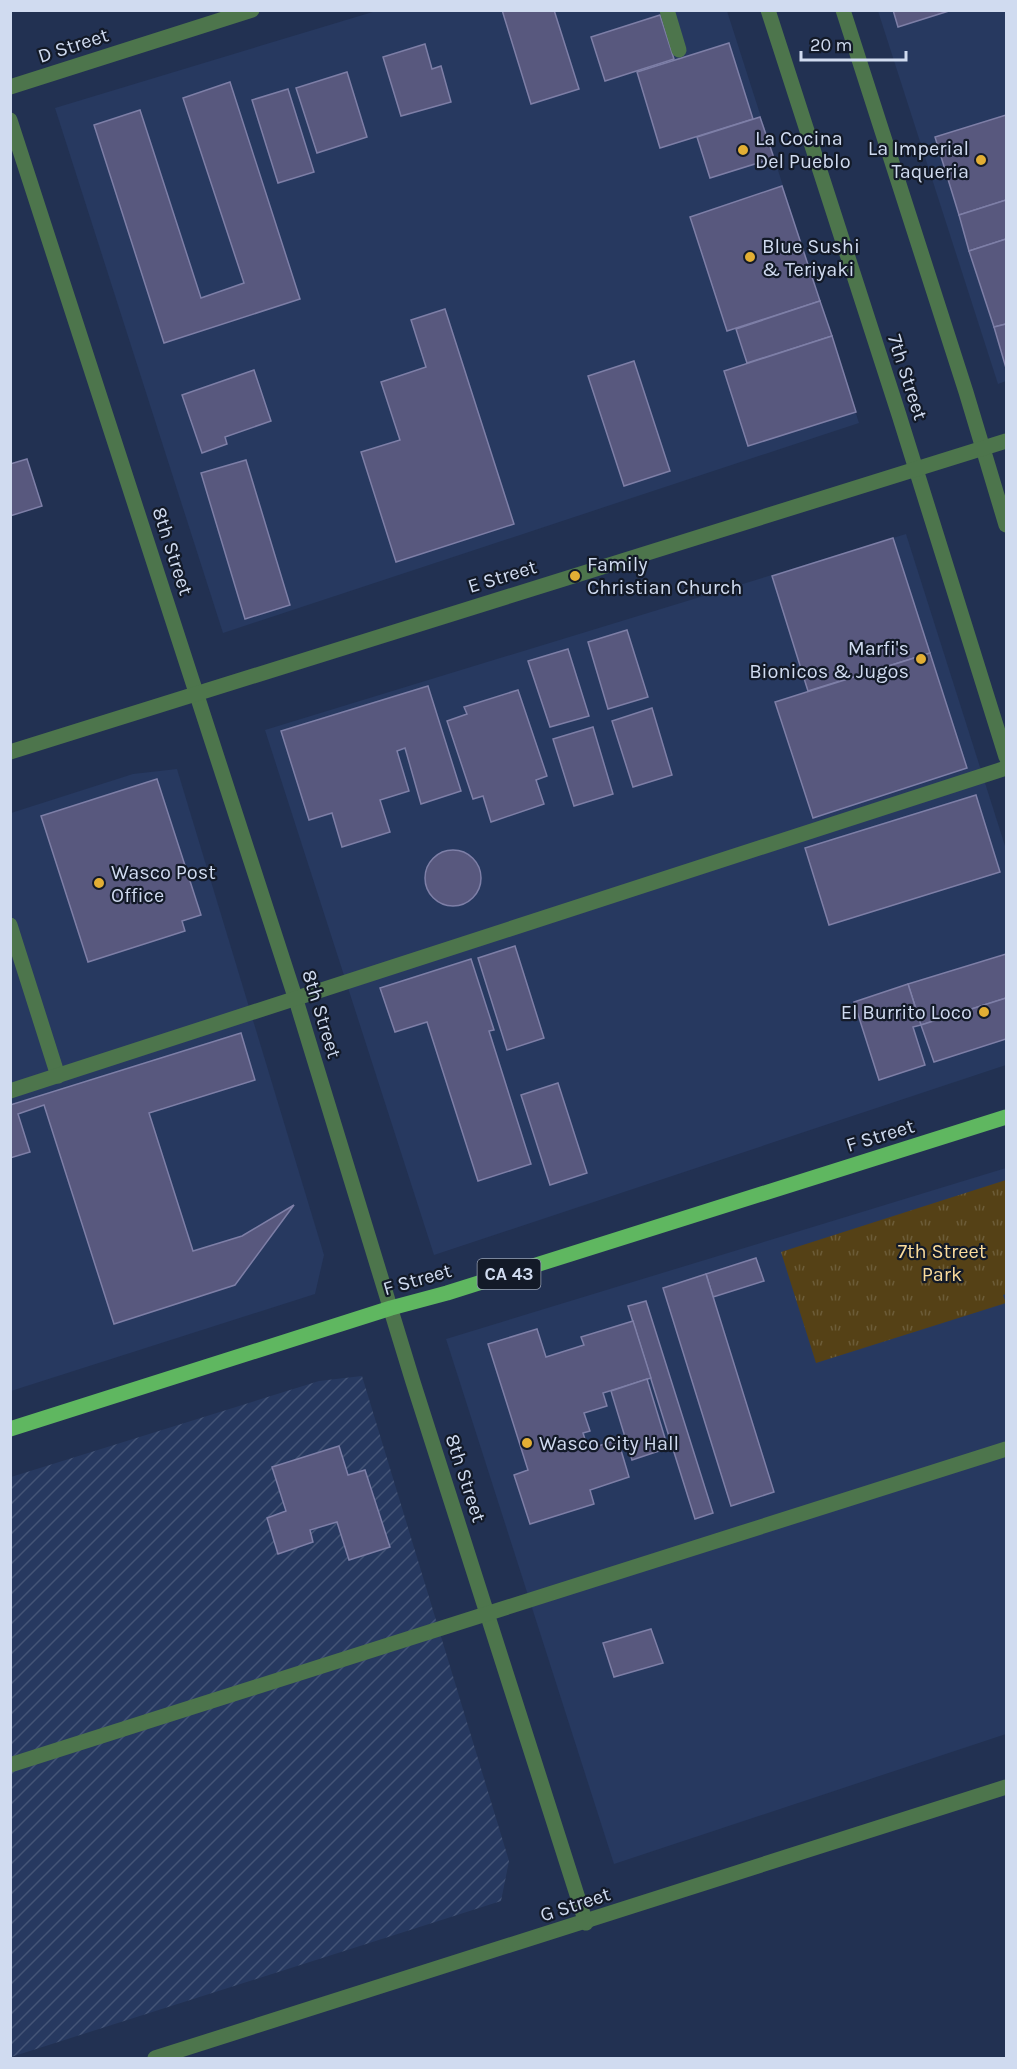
<svg xmlns="http://www.w3.org/2000/svg" width="1017" height="2069" viewBox="0 0 1017 2069" font-family="Karla,sans-serif">
  <defs>
    <pattern id="industrial-furrows" width="10" height="10" patternUnits="userSpaceOnUse" patternTransform="scale(1.5)"><rect width="10" height="10" fill="#273960"/><path d="M-1 1l2-2M0 10L10 0M9 11l2-2" fill="none" stroke="#455577"/></pattern>
    <pattern id="park-tufts" width="24" height="20" patternUnits="userSpaceOnUse" patternTransform="scale(1.5)"><rect width="24" height="20" fill="#554116"/><path d="M3 7l-1-3M5 7V3M7 7l1-3M15 17l-1-3M17 17v-4M19 17l1-3" fill="none" stroke="#6c5c38"/></pattern>
  </defs>
  <rect width="100%" height="100%" fill="#223152"/>
  <g fill="#273960">
    <polygon points="376,11 727,11 859,423 223,633 55,108"/>
    <polygon points="878,11 1006,11 1006,381 998,384"/>
    <polygon points="906,534 1006,849 1006,1065 434,1255 265,730"/>
    <polygon points="177,769 324,1255 315,1294 11,1391 11,813 133,774"/>
    <polygon points="1006,1168 1006,1734 614,1864 446,1339"/>
  </g>
  <polygon fill="url(#industrial-furrows)" points="362,1376 509,1861 501,1901 11,2057 11,1477 319,1381"/>
  <polygon fill="url(#park-tufts)" points="1006,1180 1006,1294 1003,1295 1006,1303 816,1363 781,1252"/>
  <g fill="#58587e" stroke="#7e7fa7" stroke-width="1.5">
    <polygon points="502,10 554,10 579,89 531,104"/>
    <polygon points="893,10 952,10 898,27"/>
    <polygon points="660,15 674,59 605,81 591,37"/>
    <polygon points="729,43 753,119 660,148 637,72"/>
    <polygon points="425,44 432,69 441,66 451,102 401,116 383,57"/>
    <polygon points="347,72 367,137 317,153 296,88"/>
    <polygon points="230,82 300,299 164,343 94,125 140,110 201,298 244,283 183,98"/>
    <polygon points="288,89 314,172 278,183 252,100"/>
    <polygon points="1006,115 1006,200 959,215 935,137"/>
    <polygon points="760,117 774,158 710,178 697,137"/>
    <polygon points="782,186 820,301 727,331 690,217"/>
    <polygon points="1006,200 1006,239 969,251 959,215"/>
    <polygon points="1006,239 1006,324 994,327 969,251"/>
    <polygon points="820,301 832,336 747,363 736,329"/>
    <polygon points="445,309 514,524 396,562 361,452 400,440 381,382 426,367 411,320"/>
    <polygon points="1006,324 1006,368 994,327"/>
    <polygon points="832,336 856,412 748,446 724,371"/>
    <polygon points="634,361 670,471 624,486 588,376"/>
    <polygon points="254,370 271,421 225,437 227,444 202,453 182,395"/>
    <polygon points="27,459 42,506 10,516 10,464"/>
    <polygon points="246,460 290,605 245,619 201,473"/>
    <polygon points="893,538 930,653 808,691 772,576"/>
    <polygon points="627,630 648,697 608,709 588,642"/>
    <polygon points="568,649 589,716 550,727 528,661"/>
    <polygon points="930,653 967,768 813,818 775,702"/>
    <polygon points="428,686 461,791 421,804 405,748 397,751 409,791 380,800 390,832 342,847 332,813 309,820 281,731"/>
    <polygon points="518,690 547,776 536,780 544,804 491,822 483,796 473,799 447,721 467,714 464,707"/>
    <polygon points="652,708 672,775 633,787 612,721"/>
    <polygon points="593,727 613,794 574,806 553,739"/>
    <polygon points="157,779 201,915 182,921 185,931 88,962 41,816"/>
    <polygon points="976,795 1000,872 829,925 805,848"/>
    <circle cx="453" cy="878" r="28"/>
    <polygon points="515,946 544,1038 507,1050 478,958"/>
    <polygon points="1006,954 1006,998 921,1025 908,984"/>
    <polygon points="471,959 494,1030 489,1031 531,1164 478,1181 427,1022 395,1032 380,988"/>
    <polygon points="908,984 921,1025 913,1027 925,1065 879,1080 854,1002"/>
    <polygon points="1006,998 1006,1039 934,1062 921,1025"/>
    <polygon points="241,1033 255,1080 149,1113 193,1251 242,1236 294,1205 235,1285 114,1324 44,1105 18,1114 30,1152 10,1158 10,1105"/>
    <polygon points="558,1083 587,1173 550,1185 521,1095"/>
    <polygon points="756,1258 764,1281 713,1297 706,1274"/>
    <polygon points="706,1274 774,1492 731,1506 663,1288"/>
    <polygon points="646,1301 713,1513 695,1519 628,1306"/>
    <polygon points="633,1321 651,1378 603,1393 607,1406 584,1413 590,1431 583,1433 588,1449 618,1440 629,1477 590,1490 594,1504 530,1524 514,1475 528,1470 488,1344 537,1329 546,1357 584,1345 581,1337"/>
    <polygon points="647,1379 668,1448 632,1460 611,1391"/>
    <polygon points="339,1446 348,1475 365,1470 390,1547 349,1560 337,1522 310,1530 313,1542 278,1554 267,1518 286,1511 272,1467"/>
    <polygon points="651,1629 663,1663 614,1677 603,1643"/>
  </g>
  <g fill="none" stroke-linecap="round" stroke-linejoin="round">
    <g stroke="#4d754c" stroke-width="15">
      <polyline points="667,10 679,50"/>
      <polyline points="768,10 899,415 1006,757"/>
      <polyline points="843,10 966,392 1006,525"/>
      <polyline points="10,87 252,10"/>
      <polyline points="10,120 296,1000 413,1382 586,1923"/>
      <polyline points="10,752 1006,441"/>
      <polyline points="10,925 58,1076"/>
      <polyline points="10,1091 1006,768"/>
      <polyline points="10,1765 1006,1449"/>
      <polyline points="155,2058 1006,1787"/>
    </g>
    <polyline stroke="#5fb760" stroke-width="15" points="10,1429 391,1308 447,1293 1006,1117"/>
  </g>
  <g fill="#e2ae34" stroke="#131a28" stroke-width="2">
    <circle cx="743" cy="150" r="6"/>
    <circle cx="981" cy="160" r="6"/>
    <circle cx="750" cy="257" r="6"/>
    <circle cx="575" cy="576" r="6"/>
    <circle cx="921" cy="659" r="6"/>
    <circle cx="99" cy="883" r="6"/>
    <circle cx="984" cy="1012" r="6"/>
    <circle cx="527" cy="1443" r="6"/>
  </g>
  <g text-anchor="middle" stroke-width="4.5" stroke-linejoin="round" paint-order="stroke">
    <rect fill="#131a28" stroke="#97a1b4" stroke-width="1.5" x="477.5" y="1259" width="63" height="30" rx="4.5"/>
    <g font-size="18" font-weight="bold" fill="#d0dbf0">
      <text x="509" y="1280">CA 43</text>
    </g>
    <g font-size="20" fill="#d0dbf0" stroke="#131a28">
      <text transform="translate(73 45) rotate(-18)" y="7">D Street</text>
      <text transform="translate(908 377) rotate(72)" y="7">7th Street</text>
      <text transform="translate(173 551) rotate(72)" y="7">8th Street</text>
      <text transform="translate(502 576) rotate(-17)" y="7">E Street</text>
      <text transform="translate(322 1014) rotate(73)" y="7">8th Street</text>
      <text transform="translate(880 1135) rotate(-17)" y="7">F Street</text>
      <text transform="translate(417 1279) rotate(-16)" y="7">F Street</text>
      <text transform="translate(466 1478) rotate(72)" y="7">8th Street</text>
      <text transform="translate(575 1904) rotate(-18)" y="7">G Street</text>
    </g>
    <g font-size="20" fill="#d0dbf0" stroke="#131a28" text-anchor="start">
      <text x="755" y="145">La Cocina<tspan x="755" dy="23">Del Pueblo</tspan></text>
      <text x="969" y="155" text-anchor="end">La Imperial<tspan x="969" dy="23">Taqueria</tspan></text>
      <text x="762" y="253">Blue Sushi<tspan x="762" dy="23">&amp; Teriyaki</tspan></text>
      <text x="587" y="571">Family<tspan x="587" dy="23">Christian Church</tspan></text>
      <text x="909" y="655" text-anchor="end">Marfi's<tspan x="909" dy="23">Bionicos &amp; Jugos</tspan></text>
      <text x="111" y="879">Wasco Post<tspan x="111" dy="23">Office</tspan></text>
      <text x="972" y="1019" text-anchor="end">El Burrito Loco</text>
      <text x="539" y="1450">Wasco City Hall</text>
    </g>
    <g font-size="20" fill="#fadb9c" stroke="#131a28">
      <text x="942" y="1258">7th Street<tspan x="942" dy="23">Park</tspan></text>
    </g>
  </g>
  <rect width="1017" height="2069" fill="none" stroke="#d0dbf0" stroke-width="24"/>
  <path d="M801 51v9h105v-9" fill="none" stroke="#d0dbf0" stroke-width="3"/>
  <text x="810" y="51" font-size="18" fill="#d0dbf0" stroke="#131a28" stroke-width="4.5" paint-order="stroke">20 m</text>
</svg>
